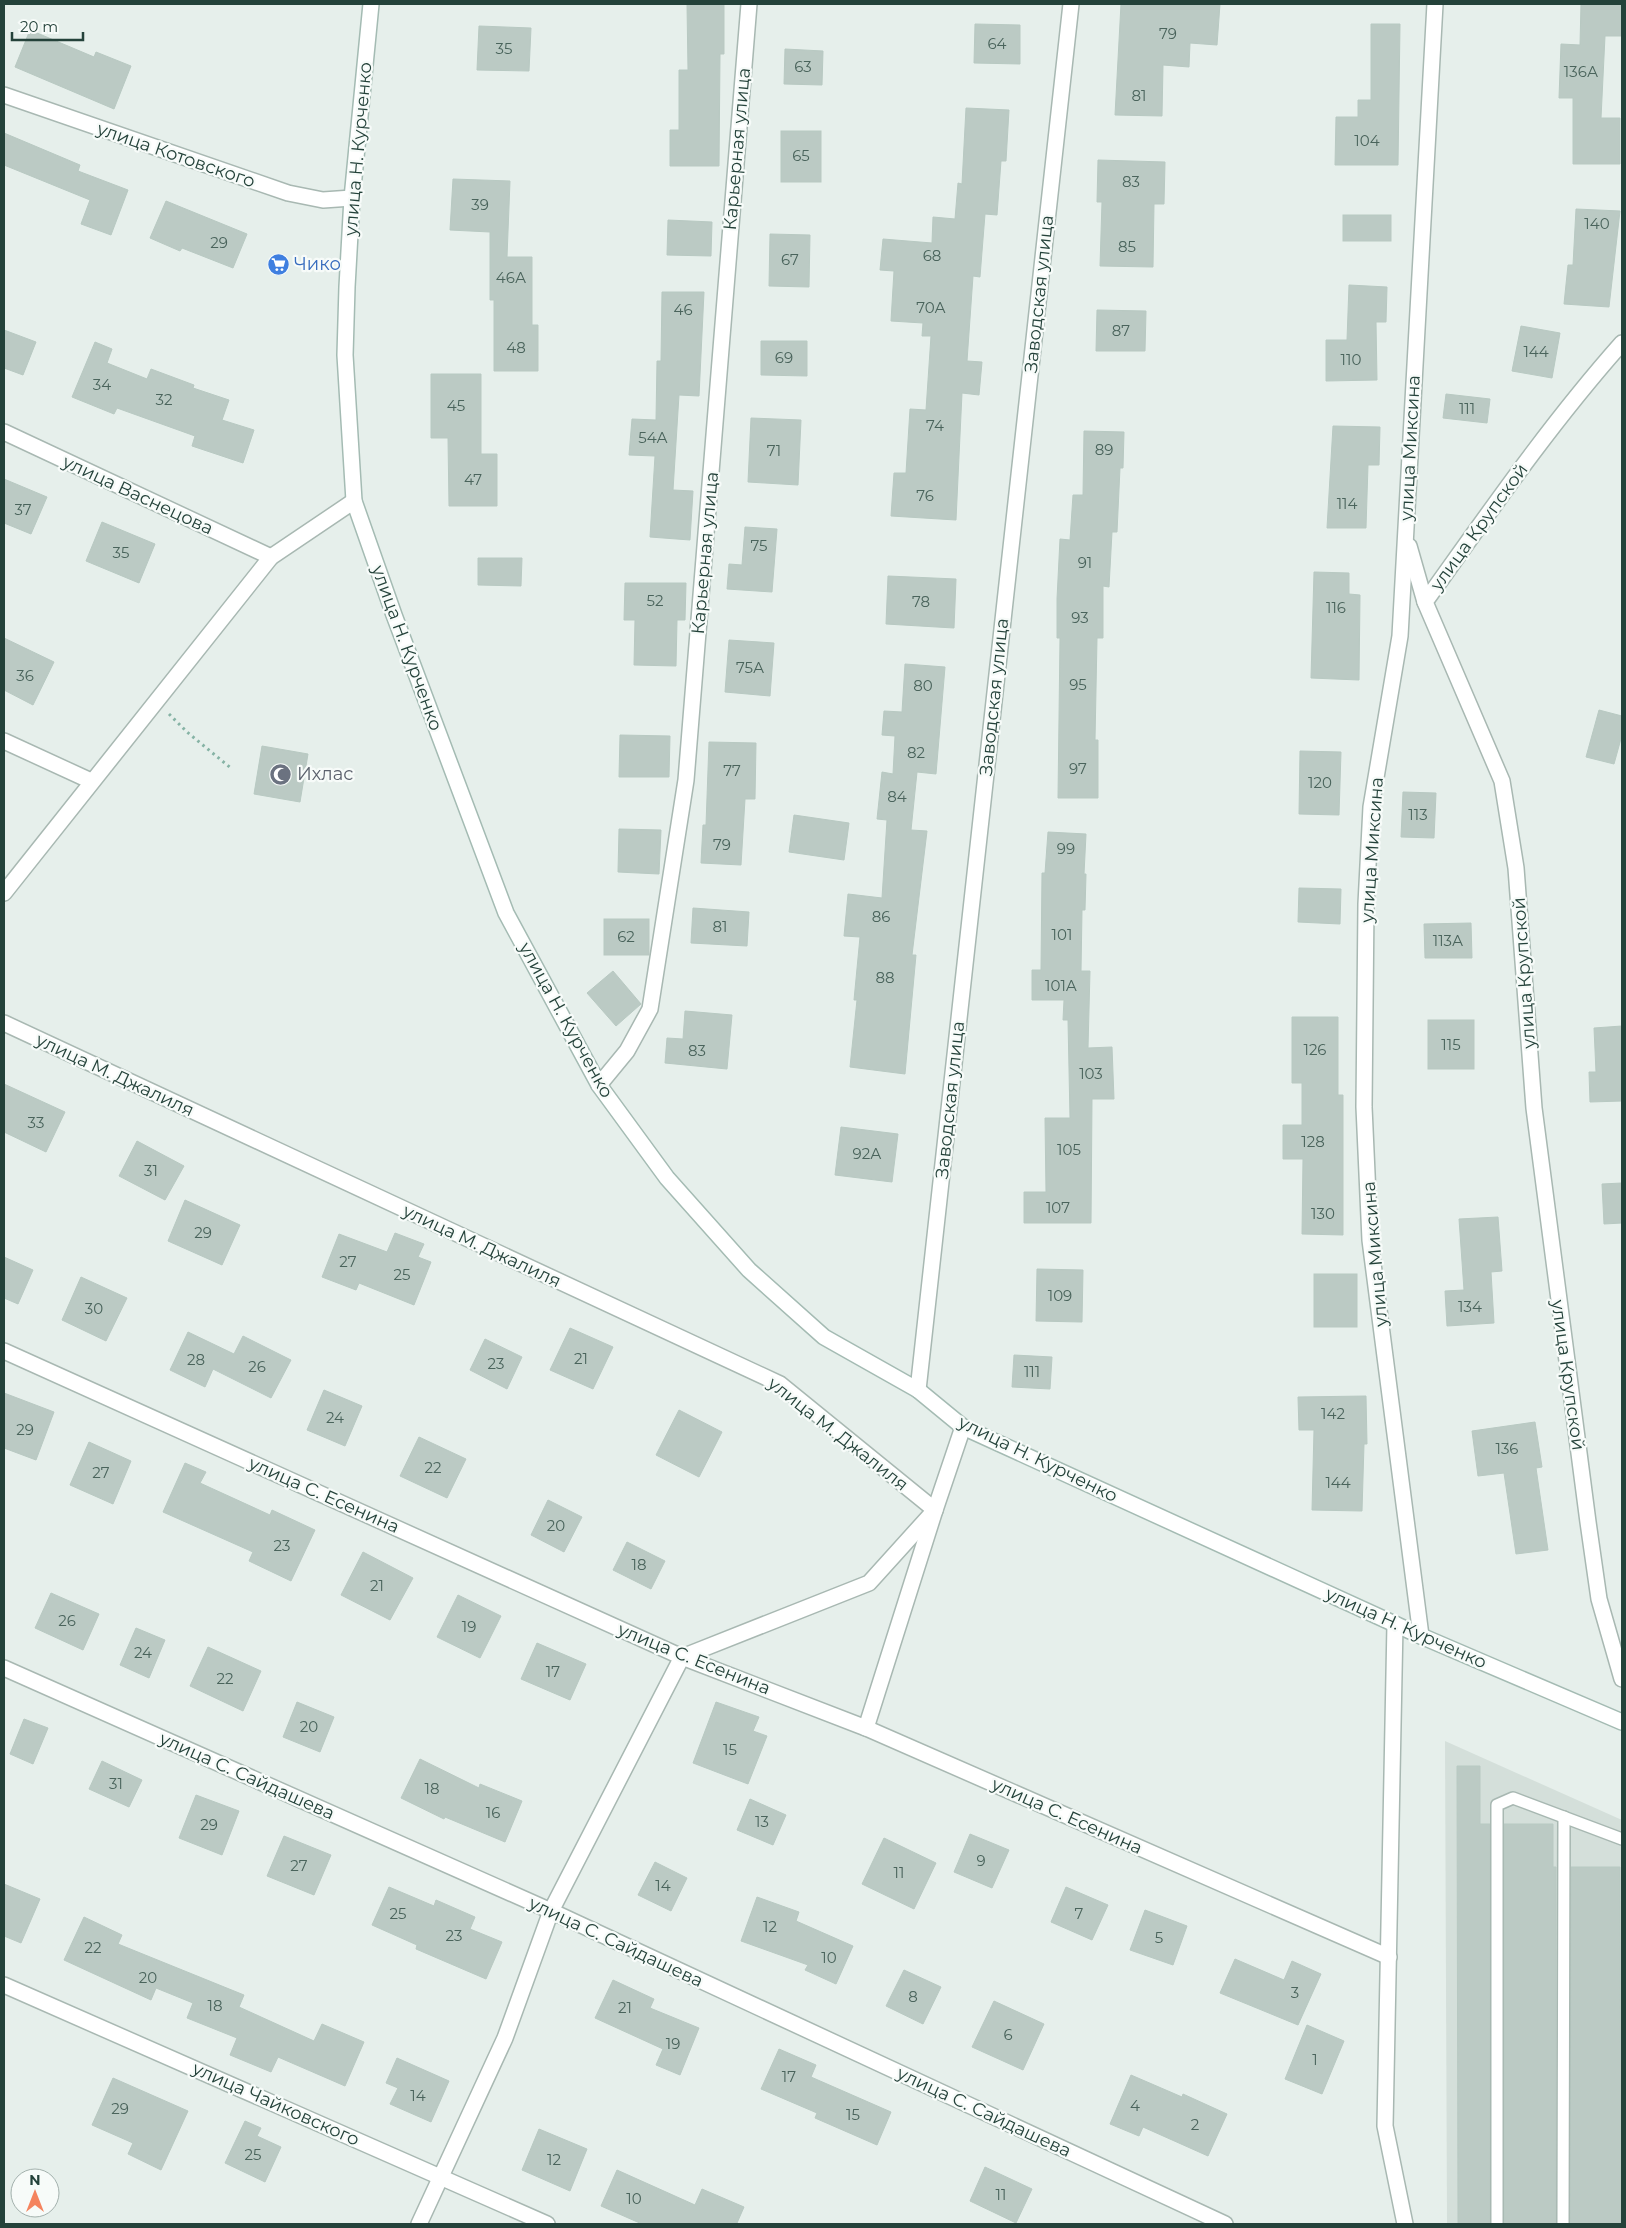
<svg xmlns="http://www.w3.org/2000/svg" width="1626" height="2228" viewBox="0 0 1626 2228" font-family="Montserrat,sans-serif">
  <rect width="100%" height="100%" fill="#e6efeb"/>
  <polygon fill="#d4dfda" points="1445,1741 1622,1820 1622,2224 1447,2224"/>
  <g fill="#bbcac4" stroke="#b8c9c2">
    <polygon points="687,4 724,4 724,54 720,54 719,166 670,166 670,130 679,130 679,70 688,70"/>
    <polygon points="1121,4 1220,4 1217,45 1190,43 1189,67 1163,65 1162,116 1115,115"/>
    <polygon points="1581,4 1622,4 1622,36 1605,36 1601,118 1620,118 1620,164 1573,164 1573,98 1559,98 1561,44 1580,45"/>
    <polygon points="975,24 1020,25 1020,64 974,63"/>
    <polygon points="1371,24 1400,24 1398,165 1335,165 1336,117 1358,117 1358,100 1371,100"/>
    <polygon points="479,26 531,28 529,71 477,70"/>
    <polygon points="30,30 94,57 96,52 131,66 114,109 15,67"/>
    <polygon points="785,49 823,51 822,85 784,84"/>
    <polygon points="966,108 1009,110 1006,161 1001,161 997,215 985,214 980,277 973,276 967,361 982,362 979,395 962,393 956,520 891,516 894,473 906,473 910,409 926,410 931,336 922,336 923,323 891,321 894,271 880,270 883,239 932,243 933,217 955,219 958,183 962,184"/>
    <rect x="781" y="131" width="40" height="51"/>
    <polygon points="4,133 80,165 78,171 128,190 111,235 81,224 90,200 4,165"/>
    <polygon points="1098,160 1165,162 1164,204 1154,204 1153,267 1100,266 1102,202 1097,202"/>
    <polygon points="453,179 510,181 507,257 532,257 532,325 538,325 538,371 494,371 494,300 490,300 490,232 450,230"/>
    <polygon points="166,201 247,234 233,268 182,248 180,251 150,238"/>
    <polygon points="1576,209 1620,211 1609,307 1564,304 1568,265 1573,265"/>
    <rect x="1343" y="215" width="48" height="26"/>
    <polygon points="668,220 712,222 711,256 667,255"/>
    <polygon points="770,234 810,235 809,287 769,286"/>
    <polygon points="1349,285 1387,287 1386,322 1376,322 1377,380 1326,381 1326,340 1347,340"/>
    <polygon points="662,292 704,292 699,396 679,395 673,490 693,491 690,540 650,537 655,456 629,455 632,419 656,420 657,361 661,361"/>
    <polygon points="1097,310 1146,311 1145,351 1096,351"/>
    <polygon points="1521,326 1560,333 1552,378 1512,371"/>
    <polygon points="4,330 36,342 23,375 4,368"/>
    <polygon points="761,341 807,341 807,376 761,375"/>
    <polygon points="95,342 112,349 107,363 147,379 151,369 194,385 193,388 229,400 222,420 254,430 243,463 192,446 195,436 117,408 114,414 72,397"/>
    <polygon points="431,374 481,374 481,454 497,454 497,506 449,506 448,438 431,438"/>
    <polygon points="1446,394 1490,399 1487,423 1443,418"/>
    <polygon points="751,418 801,420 798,485 748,482"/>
    <polygon points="1333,426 1380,427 1379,465 1368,465 1366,528 1327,528"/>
    <polygon points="1084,431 1124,432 1123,468 1120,468 1117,532 1112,532 1109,587 1103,586 1103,638 1097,638 1095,740 1098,740 1098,798 1058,798 1060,638 1057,638 1057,599 1060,539 1070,540 1073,495 1083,495"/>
    <polygon points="4,479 47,497 31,534 4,523"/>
    <polygon points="102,522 155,544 139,583 86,561"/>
    <polygon points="745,527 777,529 772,592 727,589 729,564 742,565"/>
    <polygon points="478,558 522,558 521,586 478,585"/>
    <polygon points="1314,572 1349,573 1349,594 1360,595 1359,680 1311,678"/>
    <polygon points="888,576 956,579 954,628 886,624"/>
    <polygon points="625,583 686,583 685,620 677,620 676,666 634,665 635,620 624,620"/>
    <polygon points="4,638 54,662 33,705 4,690"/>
    <polygon points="729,640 774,643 770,696 725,692"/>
    <polygon points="905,664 945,667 936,774 917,772 911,830 927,831 912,955 916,955 905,1074 850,1067 857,1000 854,1000 860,937 844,936 848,894 882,898 887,820 877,819 882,772 893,774 895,736 882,735 884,711 902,712"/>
    <polygon points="1599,710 1622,716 1622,735 1614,764 1586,757"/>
    <polygon points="620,735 670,736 669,777 619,777"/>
    <polygon points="709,742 756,743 755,799 745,799 741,865 701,863 703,825 706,825"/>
    <polygon points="262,746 308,754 300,802 254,794"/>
    <polygon points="1300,751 1341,752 1339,815 1299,814"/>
    <polygon points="1403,792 1436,793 1434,838 1401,837"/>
    <polygon points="794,815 849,823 844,860 789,852"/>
    <polygon points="619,829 661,830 659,874 618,872"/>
    <polygon points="1048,832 1086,834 1084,874 1086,874 1085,910 1082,910 1081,971 1090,971 1088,1048 1112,1047 1114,1099 1092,1099 1091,1223 1024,1223 1024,1192 1046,1192 1045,1118 1070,1118 1068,1020 1063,1020 1064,1000 1032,1000 1032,970 1041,970 1042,873 1045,873"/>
    <polygon points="1299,888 1341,889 1340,924 1298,922"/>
    <polygon points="693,908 749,912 747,946 691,943"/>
    <rect x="604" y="919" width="45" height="36"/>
    <polygon points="1471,923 1472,958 1425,958 1424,924"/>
    <polygon points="613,971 641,1004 616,1026 587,993"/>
    <polygon points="685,1011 732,1015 727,1069 665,1063 667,1038 683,1039"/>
    <polygon points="1292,1017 1338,1017 1338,1095 1343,1095 1343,1235 1302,1234 1303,1159 1283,1159 1283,1125 1302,1125 1302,1083 1292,1083"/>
    <rect x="1428" y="1020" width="46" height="49"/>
    <polygon points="1622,1026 1622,1101 1590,1102 1589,1072 1596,1072 1594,1028"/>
    <polygon points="4,1084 65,1112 46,1152 4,1132"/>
    <polygon points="841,1127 898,1134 892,1182 835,1175"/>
    <polygon points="137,1141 184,1166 165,1200 119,1176"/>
    <polygon points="1622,1183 1622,1223 1604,1224 1602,1184"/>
    <polygon points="185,1200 240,1225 222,1265 168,1241"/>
    <polygon points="1498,1217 1502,1271 1491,1272 1494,1323 1447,1326 1445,1291 1464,1290 1459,1219"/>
    <polygon points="395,1233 424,1244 418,1257 431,1262 414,1305 359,1283 356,1290 322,1277 339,1234 387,1252"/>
    <polygon points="4,1257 33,1270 18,1304 4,1298"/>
    <polygon points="1037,1269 1083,1270 1082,1322 1036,1321"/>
    <rect x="1314" y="1274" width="43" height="53"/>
    <polygon points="81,1277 127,1298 106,1341 62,1320"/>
    <polygon points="570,1328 613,1347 593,1389 550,1370"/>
    <polygon points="188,1332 234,1354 243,1336 291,1360 271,1398 213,1369 205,1387 170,1370"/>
    <polygon points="485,1339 522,1357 507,1389 470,1370"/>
    <polygon points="1014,1355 1052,1357 1050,1389 1012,1387"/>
    <polygon points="324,1390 362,1406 345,1446 307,1430"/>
    <polygon points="4,1393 54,1412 36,1460 4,1448"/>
    <polygon points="1366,1396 1367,1444 1364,1444 1362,1511 1312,1510 1314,1430 1299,1430 1298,1397"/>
    <polygon points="679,1410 722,1432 699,1477 656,1455"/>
    <polygon points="1535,1422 1542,1467 1536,1468 1548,1550 1516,1554 1504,1473 1478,1476 1472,1431"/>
    <polygon points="419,1437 466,1459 447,1498 400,1476"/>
    <polygon points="89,1442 131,1461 113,1504 70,1485"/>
    <polygon points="185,1463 206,1472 200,1483 270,1515 272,1510 315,1530 291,1581 249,1561 253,1552 163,1512"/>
    <polygon points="548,1500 582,1517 564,1552 531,1535"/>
    <polygon points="627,1542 665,1561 651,1589 613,1570"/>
    <polygon points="363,1552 413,1578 390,1620 341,1595"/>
    <polygon points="51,1593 99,1614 83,1650 35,1628"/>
    <polygon points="458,1595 501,1616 480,1658 437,1637"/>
    <polygon points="136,1628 165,1640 149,1678 120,1665"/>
    <polygon points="537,1643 586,1664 570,1700 521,1679"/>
    <polygon points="208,1647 261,1671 243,1711 190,1686"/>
    <polygon points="297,1702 334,1717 320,1752 283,1737"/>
    <polygon points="716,1702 759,1717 753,1731 767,1736 748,1784 693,1763"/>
    <polygon points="24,1719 48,1728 33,1764 10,1754"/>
    <polygon points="420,1759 479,1788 480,1784 522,1801 505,1842 445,1817 444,1819 401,1798"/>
    <polygon points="102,1761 142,1780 129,1807 89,1789"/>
    <polygon points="1457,1766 1480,1766 1480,1824 1490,1824 1490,2224 1458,2224"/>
    <polygon points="196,1795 239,1811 222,1855 179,1838"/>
    <polygon points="750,1799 786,1815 773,1845 737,1830"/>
    <polygon points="1504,1824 1553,1824 1553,1867 1556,1867 1556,2224 1504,2224"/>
    <polygon points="970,1834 1009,1850 992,1888 954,1872"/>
    <polygon points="284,1836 331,1855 314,1895 267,1876"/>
    <polygon points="884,1838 936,1863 914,1909 862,1884"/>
    <polygon points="655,1862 687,1878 671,1911 638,1895"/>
    <polygon points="1571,1867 1620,1867 1621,2224 1570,2224"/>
    <polygon points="4,1884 40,1899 21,1943 4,1936"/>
    <polygon points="389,1887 434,1906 436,1900 475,1917 470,1929 502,1942 486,1979 416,1949 417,1945 372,1925"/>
    <polygon points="1066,1887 1108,1905 1092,1940 1051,1922"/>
    <polygon points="757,1897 799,1912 796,1921 853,1946 836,1984 805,1970 808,1965 741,1941"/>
    <polygon points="1145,1910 1187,1926 1173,1965 1130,1950"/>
    <polygon points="84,1917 122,1935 118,1944 244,1995 239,2007 314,2041 322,2024 364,2042 345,2086 278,2057 271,2072 230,2055 237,2038 187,2018 193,2003 156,1988 151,2000 64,1960"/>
    <polygon points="1235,1959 1284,1980 1292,1961 1321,1974 1298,2025 1220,1993"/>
    <polygon points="904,1970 941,1987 923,2024 886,2006"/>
    <polygon points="613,1980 654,1999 650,2008 699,2028 680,2075 656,2065 663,2049 595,2018"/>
    <polygon points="994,2001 1044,2024 1023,2070 972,2047"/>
    <polygon points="1307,2025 1344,2041 1322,2094 1285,2079"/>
    <polygon points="779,2049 816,2065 811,2077 891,2112 877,2145 815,2118 817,2113 761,2089"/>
    <polygon points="397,2058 449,2081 431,2122 390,2104 398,2088 386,2083"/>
    <polygon points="1131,2075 1182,2097 1183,2094 1227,2114 1208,2156 1143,2127 1139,2136 1110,2124"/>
    <polygon points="113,2078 188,2111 161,2170 128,2154 133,2143 92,2125"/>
    <polygon points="245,2121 261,2128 257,2136 281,2147 265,2182 225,2163"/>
    <polygon points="539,2129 587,2149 570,2191 522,2170"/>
    <polygon points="985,2167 1032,2189 1016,2223 970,2201"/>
    <polygon points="617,2170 695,2205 702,2189 744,2207 737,2223 739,2224 642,2224 601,2206"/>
  </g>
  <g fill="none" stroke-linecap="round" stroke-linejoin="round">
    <defs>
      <g id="lane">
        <polyline points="1497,2224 1497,1805 1513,1798 1622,1839"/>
        <polyline points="1563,2224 1564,1817"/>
      </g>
      <g id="street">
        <polyline points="4,95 288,193 323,200 352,198"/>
        <path d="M1622 343C1550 424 1488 514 1425 602L1502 781 1516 868 1534 1108 1588 1522 1599 1599 1622 1679"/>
        <polyline points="4,432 271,557"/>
        <polyline points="1409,546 1425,602"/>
        <polyline points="4,741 91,781"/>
        <polyline points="4,893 271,557 354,501"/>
        <polyline points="4,1023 780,1384 935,1510 866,1728"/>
        <polyline points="599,1085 627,1051 650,1009 686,780 749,4"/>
        <polyline points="4,1351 682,1657 866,1728 1389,1957"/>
        <polyline points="918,1390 1071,4"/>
        <polyline points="1395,1624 1385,2126 1405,2224"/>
        <polyline points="1421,1636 1370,1240 1364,1107 1366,904 1371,807 1400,636 1435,4"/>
        <polyline points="4,1668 551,1911 1225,2224"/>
        <polyline points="4,1985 547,2224"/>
        <polyline points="419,2224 505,2038 551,1911 682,1657 869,1583 935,1510 963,1427"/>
      </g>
      <polyline id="secondary" points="371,4 352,198 347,287 345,355 354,501 394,615 506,913 599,1085 667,1178 749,1270 824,1337 918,1390 963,1427 1421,1636 1622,1722"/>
    </defs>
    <use href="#lane" stroke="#a8b8b2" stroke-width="14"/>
    <use href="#street" stroke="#a8b8b2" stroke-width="18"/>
    <use href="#secondary" stroke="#a4bbb3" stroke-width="18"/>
    <polyline stroke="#86b3a5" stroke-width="3" stroke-dasharray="2.5 4" stroke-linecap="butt" points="169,714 187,732 232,769"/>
    <use href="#lane" stroke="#fff" stroke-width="11"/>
    <use href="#street" stroke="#fff" stroke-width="15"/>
    <use href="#secondary" stroke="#fff" stroke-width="15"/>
  </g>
  <defs>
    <symbol id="supermarket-disc" viewBox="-11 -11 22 22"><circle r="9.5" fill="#3f7fe0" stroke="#f7fbf9"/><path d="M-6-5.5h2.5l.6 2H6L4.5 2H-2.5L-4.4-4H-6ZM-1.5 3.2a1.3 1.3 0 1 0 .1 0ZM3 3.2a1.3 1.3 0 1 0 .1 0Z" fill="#fff"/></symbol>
    <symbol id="mosque-disc" viewBox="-11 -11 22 22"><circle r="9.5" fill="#6b7280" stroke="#f7fbf9"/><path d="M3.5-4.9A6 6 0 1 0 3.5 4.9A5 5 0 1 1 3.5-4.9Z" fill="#fff"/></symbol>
  </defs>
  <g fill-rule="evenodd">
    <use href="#supermarket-disc" x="266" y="252" width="25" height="25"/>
    <use href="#mosque-disc" x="268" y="762" width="25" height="25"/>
  </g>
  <g text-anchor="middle" stroke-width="4.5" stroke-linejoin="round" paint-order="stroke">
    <g font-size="15" fill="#4a645c">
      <text x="1168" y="39">79</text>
      <text x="997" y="49">64</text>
      <text x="504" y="54">35</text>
      <text x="803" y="72">63</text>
      <text x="1581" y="77">136А</text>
      <text x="1139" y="101">81</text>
      <text x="1367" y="146">104</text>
      <text x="801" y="161">65</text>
      <text x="1131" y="187">83</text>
      <text x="480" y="210">39</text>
      <text x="1597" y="229">140</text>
      <text x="219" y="248">29</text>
      <text x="1127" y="252">85</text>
      <text x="932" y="261">68</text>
      <text x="790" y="265">67</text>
      <text x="511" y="283">46А</text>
      <text x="931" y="313">70А</text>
      <text x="683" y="315">46</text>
      <text x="1121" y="336">87</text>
      <text x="516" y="353">48</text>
      <text x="1536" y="357">144</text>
      <text x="784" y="363">69</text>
      <text x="1351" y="365">110</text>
      <text x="102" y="390">34</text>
      <text x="164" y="405">32</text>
      <text x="456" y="411">45</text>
      <text x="1467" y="414">111</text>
      <text x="935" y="431">74</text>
      <text x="653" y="443">54А</text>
      <text x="1104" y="455">89</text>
      <text x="774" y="456">71</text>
      <text x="473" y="485">47</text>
      <text x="925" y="501">76</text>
      <text x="1347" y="509">114</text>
      <text x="23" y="515">37</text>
      <text x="759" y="551">75</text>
      <text x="121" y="558">35</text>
      <text x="1085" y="568">91</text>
      <text x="655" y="606">52</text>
      <text x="921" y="607">78</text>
      <text x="1336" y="613">116</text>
      <text x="1080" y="623">93</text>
      <text x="750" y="673">75А</text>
      <text x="25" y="681">36</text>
      <text x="1078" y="690">95</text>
      <text x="923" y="691">80</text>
      <text x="916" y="758">82</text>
      <text x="1078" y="774">97</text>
      <text x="732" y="776">77</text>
      <text x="1320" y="788">120</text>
      <text x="897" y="802">84</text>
      <text x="1418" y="820">113</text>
      <text x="722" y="850">79</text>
      <text x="1066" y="854">99</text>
      <text x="881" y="922">86</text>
      <text x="720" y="932">81</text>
      <text x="1062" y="940">101</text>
      <text x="626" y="942">62</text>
      <text x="1448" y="946">113А</text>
      <text x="885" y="983">88</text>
      <text x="1061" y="991">101А</text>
      <text x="1451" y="1050">115</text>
      <text x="1315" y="1055">126</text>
      <text x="697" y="1056">83</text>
      <text x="1091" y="1079">103</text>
      <text x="36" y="1128">33</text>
      <text x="1313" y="1147">128</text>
      <text x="1069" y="1155">105</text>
      <text x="867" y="1159">92А</text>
      <text x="151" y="1176">31</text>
      <text x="1058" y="1213">107</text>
      <text x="1323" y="1219">130</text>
      <text x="203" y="1238">29</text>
      <text x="348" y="1267">27</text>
      <text x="402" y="1280">25</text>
      <text x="1060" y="1301">109</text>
      <text x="1470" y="1312">134</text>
      <text x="94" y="1314">30</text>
      <text x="581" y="1364">21</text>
      <text x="196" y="1365">28</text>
      <text x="496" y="1369">23</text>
      <text x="257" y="1372">26</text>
      <text x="1032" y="1377">111</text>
      <text x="1333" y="1419">142</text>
      <text x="335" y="1423">24</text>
      <text x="25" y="1435">29</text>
      <text x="1507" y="1454">136</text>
      <text x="433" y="1473">22</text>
      <text x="101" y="1478">27</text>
      <text x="1338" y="1488">144</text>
      <text x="556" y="1531">20</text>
      <text x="282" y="1551">23</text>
      <text x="639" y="1570">18</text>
      <text x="377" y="1591">21</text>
      <text x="67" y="1626">26</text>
      <text x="469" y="1632">19</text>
      <text x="143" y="1658">24</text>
      <text x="553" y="1677">17</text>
      <text x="225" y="1684">22</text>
      <text x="309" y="1732">20</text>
      <text x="730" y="1755">15</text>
      <text x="116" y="1789">31</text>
      <text x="432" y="1794">18</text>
      <text x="493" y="1818">16</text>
      <text x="762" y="1827">13</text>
      <text x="209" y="1830">29</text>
      <text x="981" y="1866">9</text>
      <text x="299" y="1871">27</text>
      <text x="899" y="1878">11</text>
      <text x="663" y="1891">14</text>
      <text x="398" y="1919">25</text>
      <text x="1079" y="1919">7</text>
      <text x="770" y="1932">12</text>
      <text x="454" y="1941">23</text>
      <text x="1159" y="1943">5</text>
      <text x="93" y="1953">22</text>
      <text x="829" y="1963">10</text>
      <text x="148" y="1983">20</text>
      <text x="1295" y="1998">3</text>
      <text x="913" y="2002">8</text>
      <text x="215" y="2011">18</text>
      <text x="625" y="2013">21</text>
      <text x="1008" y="2040">6</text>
      <text x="673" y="2049">19</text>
      <text x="1315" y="2065">1</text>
      <text x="789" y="2082">17</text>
      <text x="418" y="2101">14</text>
      <text x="1135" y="2111">4</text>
      <text x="120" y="2114">29</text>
      <text x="853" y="2120">15</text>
      <text x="1195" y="2130">2</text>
      <text x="253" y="2160">25</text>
      <text x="554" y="2165">12</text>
      <text x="1001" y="2200">11</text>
      <text x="634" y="2204">10</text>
    </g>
    <g font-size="18" fill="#24423a" stroke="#f7fbf9">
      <text transform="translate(358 149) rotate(-85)" y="6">улица Н. Курченко</text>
      <text transform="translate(737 149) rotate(-85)" y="6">Карьерная улица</text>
      <text transform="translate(176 155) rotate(19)" y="6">улица Котовского</text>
      <text transform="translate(1039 294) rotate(-84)" y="6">Заводская улица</text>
      <text transform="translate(1410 448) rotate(-87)" y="6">улица Миксина</text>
      <text transform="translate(138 495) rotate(25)" y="6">улица Васнецова</text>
      <text transform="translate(1479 527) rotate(-54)" y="6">улица Крупской</text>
      <text transform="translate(705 553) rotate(-85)" y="6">Карьерная улица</text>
      <text transform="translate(407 648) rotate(70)" y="6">улица Н. Курченко</text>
      <text transform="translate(994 697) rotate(-84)" y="6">Заводская улица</text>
      <text transform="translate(1372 850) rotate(-86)" y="6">улица Миксина</text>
      <text transform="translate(1524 973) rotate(-94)" y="6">улица Крупской</text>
      <text transform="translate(566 1020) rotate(61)" y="6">улица Н. Курченко</text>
      <text transform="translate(115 1075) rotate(25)" y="6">улица М. Джалиля</text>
      <text transform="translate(950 1100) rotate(-84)" y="6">Заводская улица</text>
      <text transform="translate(482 1246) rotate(25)" y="6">улица М. Джалиля</text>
      <text transform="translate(1375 1254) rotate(-95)" y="6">улица Миксина</text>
      <text transform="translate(1568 1375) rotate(82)" y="6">улица Крупской</text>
      <text transform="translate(838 1434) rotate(38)" y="6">улица М. Джалиля</text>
      <text transform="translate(1038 1459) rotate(26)" y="6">улица Н. Курченко</text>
      <text transform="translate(324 1495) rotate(24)" y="6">улица С. Есенина</text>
      <text transform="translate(1406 1628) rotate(24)" y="6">улица Н. Курченко</text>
      <text transform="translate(694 1659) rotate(22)" y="6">улица С. Есенина</text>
      <text transform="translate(247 1776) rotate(24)" y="6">улица С. Сайдашева</text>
      <text transform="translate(1067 1816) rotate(24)" y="6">улица С. Есенина</text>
      <text transform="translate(616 1942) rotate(25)" y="6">улица С. Сайдашева</text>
      <text transform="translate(276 2104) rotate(24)" y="6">улица Чайковского</text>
      <text transform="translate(984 2112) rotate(25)" y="6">улица С. Сайдашева</text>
    </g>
    <g font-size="18" fill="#366cbe" stroke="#f7fbf9" text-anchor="start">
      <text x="294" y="270">Чико</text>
    </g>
    <g font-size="18" fill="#5b616d" stroke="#f7fbf9" text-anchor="start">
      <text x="297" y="780">Ихлас</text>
    </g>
  </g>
  <rect width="1626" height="2228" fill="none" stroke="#24423a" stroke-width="10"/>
  <g transform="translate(35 2193)"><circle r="24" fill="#f7fbf9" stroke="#a3b1ad"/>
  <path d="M0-4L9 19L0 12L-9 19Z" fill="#f4845f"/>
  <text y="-8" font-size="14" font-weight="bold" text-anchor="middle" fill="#24423a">N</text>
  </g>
  <path d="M12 32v8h71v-8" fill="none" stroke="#24423a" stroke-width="2.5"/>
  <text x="20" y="32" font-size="15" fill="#24423a" stroke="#f7fbf9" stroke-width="4" paint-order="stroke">20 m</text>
</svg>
